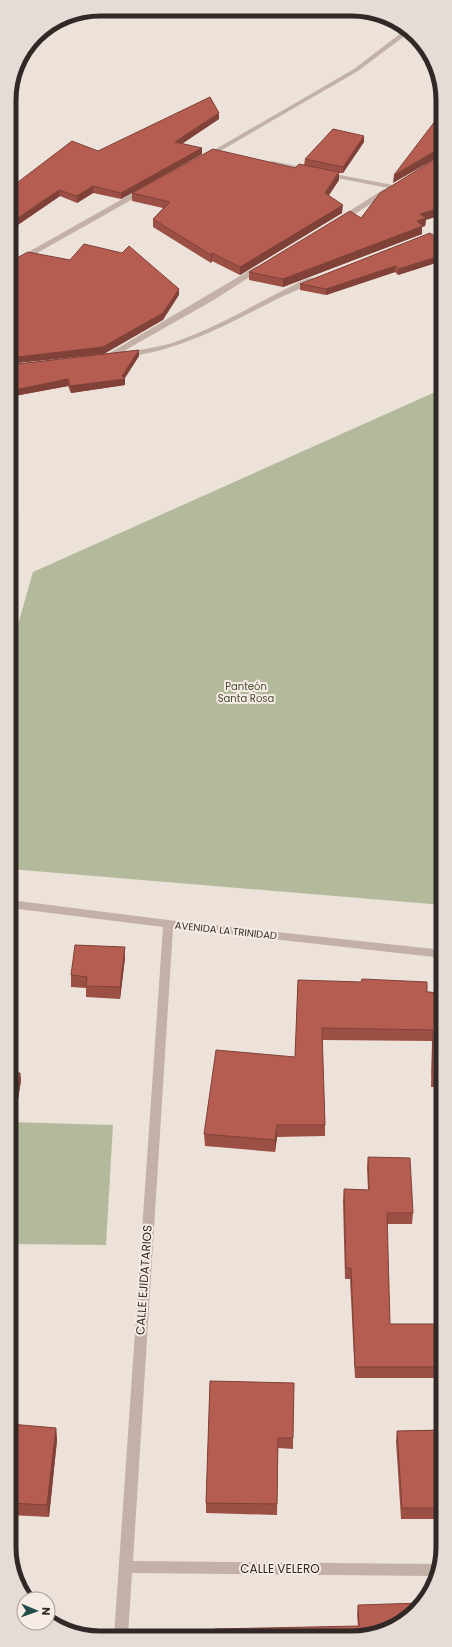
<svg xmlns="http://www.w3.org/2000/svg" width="452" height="1647" viewBox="0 0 452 1647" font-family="Poppins,sans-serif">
  <rect width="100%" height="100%" fill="#ede2da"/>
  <g fill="#b3ba9c">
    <polygon points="442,389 443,905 10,869 9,656 33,572"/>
    <polygon points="10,1122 113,1125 106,1245 10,1244"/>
  </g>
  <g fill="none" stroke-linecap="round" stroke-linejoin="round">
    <g fill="#c3b1a8" fill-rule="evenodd">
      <polygon points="405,30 410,32 358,71 208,158 202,157 354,69"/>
      <polygon points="272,161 307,168 311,170 307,172 270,164 270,162"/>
      <polygon points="324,172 393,185 397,187 393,189 327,176 324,176"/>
      <polygon points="140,189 146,189 147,191 23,261 20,261 16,259"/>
      <polygon points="384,189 387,189 391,191 344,221 338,221 337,219"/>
      <polygon points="442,229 442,234 423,242 420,242 416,240"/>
      <polygon points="257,266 260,266 264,268 212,301 108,360 105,360 101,358"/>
      <path d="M308 278H314L315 280C307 287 287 294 277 299 225 325 186 348 127 357L123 355 124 353C140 349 156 348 172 343 220 327 263 299 308 278Z"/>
      <polygon points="10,900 168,920 443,950 443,958 173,928 133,1561 436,1564 438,1564 433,1576 132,1573 128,1636 114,1636 163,927 10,908"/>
    </g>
  </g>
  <g fill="#9c5045">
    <polygon points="219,119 182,144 202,148 202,154 121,199 93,193 77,203 60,196 9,231 98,151"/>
    <polygon points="364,136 364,142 343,173 339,173 339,180 329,195 342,213 240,275 212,261 211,263 153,227 153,219 163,208 132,201 132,193 295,168 304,165 305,159"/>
    <polygon points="361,218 426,220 425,226 422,227 422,234 283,287 249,280 249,272"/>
    <polygon points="442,243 442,261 398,275 395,272 326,295 300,290 300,284"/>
    <polygon points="139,350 139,356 125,378 125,385 71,393 68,386 9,397 9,365"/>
    <polygon points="125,958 120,999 86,997 86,988 71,987 71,975"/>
    <polygon points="298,980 443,993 443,1087 431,1087 432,1041 322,1040 325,1125 325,1136 277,1137 275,1152 205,1146 204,1134 295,1057"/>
    <polygon points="10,1073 20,1073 21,1080 15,1119 10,1118"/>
    <polygon points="368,1157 413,1213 412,1224 387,1224 390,1324 443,1324 443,1378 355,1378 350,1279 345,1279 343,1201 344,1189 368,1190 367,1168"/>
    <polygon points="210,1381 293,1438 293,1449 278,1448 277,1515 206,1513 206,1503"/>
    <polygon points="10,1424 56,1428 57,1440 49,1517 10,1515"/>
    <polygon points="443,1430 443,1519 401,1519 396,1441 397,1431"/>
    <polygon points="358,1605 397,1626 358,1626 357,1615"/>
  </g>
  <g fill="#7f4138">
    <polygon points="219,113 219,119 175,148 175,142"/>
    <polygon points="364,136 364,142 343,173 343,167"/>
    <polygon points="442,147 442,155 393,183 394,175"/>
    <polygon points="202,148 202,154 121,199 121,193"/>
    <polygon points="339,172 339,180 325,201 325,193"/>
    <polygon points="93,186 93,193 77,203 77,196"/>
    <polygon points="59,190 60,196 9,231 9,224"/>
    <polygon points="343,205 342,213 240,275 240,267"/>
    <polygon points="442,207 442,215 426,220 425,226 422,227 422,234 283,287 283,279 417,221 420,214"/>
    <polygon points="16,250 17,256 9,260 9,254"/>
    <polygon points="212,253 212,261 211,263 211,255"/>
    <polygon points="442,255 442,261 398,275 399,269"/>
    <polygon points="395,266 395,272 326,295 326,289"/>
    <polygon points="179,289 179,295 163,320 104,354 9,364 9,358"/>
    <polygon points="139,350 139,356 124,379 125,379 125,385 71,393 70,386 122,376"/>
    <polygon points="68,379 68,386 9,397 9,391"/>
    <polygon points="125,947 125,958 120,999 120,987"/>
    <polygon points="20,1073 21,1080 15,1119 14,1112"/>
    <polygon points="277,1125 277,1137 275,1152 275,1140"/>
    <polygon points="56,1428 57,1440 49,1517 47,1505"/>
  </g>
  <g fill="#b55d50" stroke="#7f4138">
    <polygon points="210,97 219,113 175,142 202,148 121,193 93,186 77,196 59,190 9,224 9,189 72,141 98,151"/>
    <polygon points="442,112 442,147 394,175"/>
    <polygon points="333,129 364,136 343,167 305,159"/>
    <polygon points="213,149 295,168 299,164 339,172 325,193 343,205 240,267 212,253 211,255 153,219 170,202 132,193"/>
    <polygon points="442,155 442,207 420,214 426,218 417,221 423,226 283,279 249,272 350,211 361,218 380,193"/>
    <polygon points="430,233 442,243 442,255 399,269 395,266 326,289 300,284"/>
    <polygon points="84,244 122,253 129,246 179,289 163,313 103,347 9,358 9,262 28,252 70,260"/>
    <polygon points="9,249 16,250 9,254"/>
    <polygon points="139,350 122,376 125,379 70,386 68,379 9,391 9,365"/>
    <polygon points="75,945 125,947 120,987 86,986 87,977 71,975"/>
    <polygon points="362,979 427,982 427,992 443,993 443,1076 432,1075 433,1030 322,1028 325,1125 277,1125 275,1140 204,1134 216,1050 295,1057 298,980 361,982"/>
    <polygon points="10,1073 20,1073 14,1112 10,1112"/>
    <polygon points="368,1157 410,1158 413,1213 387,1213 390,1324 443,1324 443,1367 355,1367 351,1268 346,1268 344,1189 369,1190"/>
    <polygon points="210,1381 294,1383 293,1438 278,1438 277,1504 206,1503"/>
    <polygon points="10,1424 56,1428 47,1505 10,1503"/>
    <polygon points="443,1430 443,1508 402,1508 397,1431"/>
    <polygon points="422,1603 420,1607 397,1626 364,1637 215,1637 215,1629 359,1626 358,1605"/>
  </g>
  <g text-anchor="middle" stroke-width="4" stroke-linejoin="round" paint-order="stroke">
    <g font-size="10" fill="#454c2e" stroke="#f6ece5">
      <text x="246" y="690">Panteón<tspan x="246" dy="12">Santa Rosa</tspan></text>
    </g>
    <g font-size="10" fill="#312927" stroke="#f6ece5">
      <text transform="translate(226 930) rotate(6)" y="4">AVENIDA LA TRINIDAD</text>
    </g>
    <g font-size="12" fill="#312927" stroke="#f6ece5">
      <text transform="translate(144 1280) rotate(-86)" y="4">CALLE EJIDATARIOS</text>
      <text x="280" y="1573">CALLE VELERO</text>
    </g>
  </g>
  <path d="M0 0H452V1647H0ZM100 16H352A84 84 0 0 1 436 100V1547A84 84 0 0 1 352 1631H100A84 84 0 0 1 16 1547V100A84 84 0 0 1 100 16Z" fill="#e6dcd6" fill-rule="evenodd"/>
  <path fill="none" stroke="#312927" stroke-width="5" d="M100 16H352A84 84 0 0 1 436 100V1547A84 84 0 0 1 352 1631H100A84 84 0 0 1 16 1547V100A84 84 0 0 1 100 16Z"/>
  <g transform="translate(36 1611) rotate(92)"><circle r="19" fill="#f6ece5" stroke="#a79e99"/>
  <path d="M0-3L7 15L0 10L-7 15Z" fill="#224d4b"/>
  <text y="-6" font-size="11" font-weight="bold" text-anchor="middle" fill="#312927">N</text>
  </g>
</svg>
